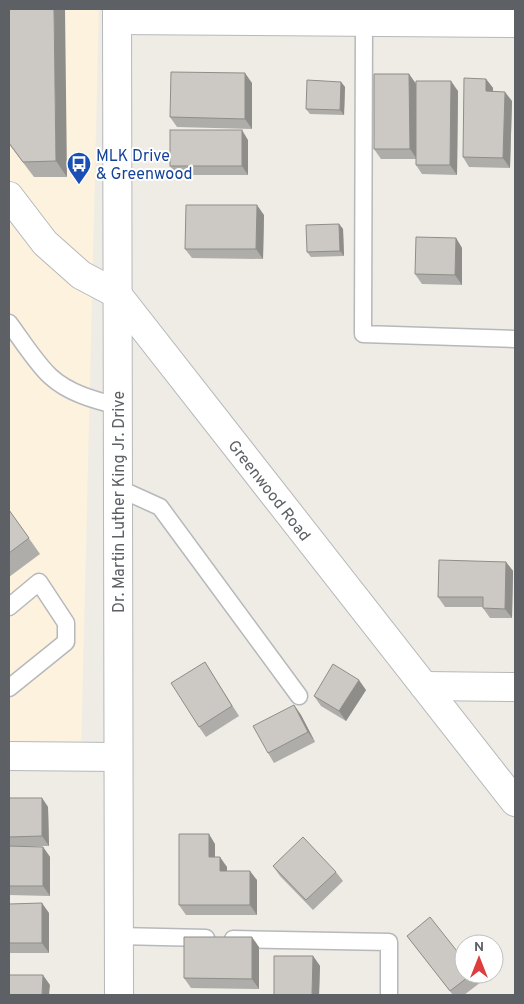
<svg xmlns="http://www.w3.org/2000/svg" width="524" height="1004" viewBox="0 0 524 1004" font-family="Overpass,sans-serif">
  <rect width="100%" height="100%" fill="#eeece5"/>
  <polygon fill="#fcf2dd" points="9,9 99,9 81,756 9,756"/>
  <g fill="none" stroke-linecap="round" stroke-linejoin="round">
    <defs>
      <g id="service">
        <polyline points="364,22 363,334 515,339"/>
        <path d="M9 323C21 339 36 363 50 376 68 393 94 400 118 406"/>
        <polyline points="118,488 160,507 299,696"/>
        <polyline points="9,607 39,582 66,623 66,642 9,688"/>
        <polyline points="118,936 206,938"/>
        <polyline points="233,939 389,942 389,995"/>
      </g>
      <g id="minor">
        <polyline points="117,20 515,23"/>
        <polyline points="9,196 45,243 81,275 117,294"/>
        <polyline points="424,686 515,687"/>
        <polyline points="9,756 118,757"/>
      </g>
      <g id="tertiary">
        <polyline points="117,9 119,995"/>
        <polyline points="117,294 515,802"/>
      </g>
    </defs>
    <use href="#service" stroke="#b6b8bb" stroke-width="19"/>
    <use href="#minor" stroke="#b6b8bb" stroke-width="30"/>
    <use href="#tertiary" stroke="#b6b8bb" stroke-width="30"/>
    <use href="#service" stroke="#fff" stroke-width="16"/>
    <use href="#minor" stroke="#fff" stroke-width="28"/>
    <use href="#tertiary" stroke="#fff" stroke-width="28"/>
  </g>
  <g fill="#afada9">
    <polygon points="9,9 67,177 34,177 9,144"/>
    <polygon points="409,74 416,84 458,91 457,175 422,174 416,165 416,159 381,159 374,149"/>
    <polygon points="486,79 493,88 493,91 512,101 510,168 469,167 463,157"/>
    <polygon points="341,82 345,87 344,115 310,114 306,109"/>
    <polygon points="252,83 252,129 177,127 170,117"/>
    <polygon points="248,140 248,175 177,175 170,166"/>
    <polygon points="264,215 263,259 192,258 185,249"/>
    <polygon points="339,224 343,229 344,256 311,257 307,252"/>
    <polygon points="456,238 462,248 462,285 422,284 415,274"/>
    <polygon points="9,510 40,554 9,577"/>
    <polygon points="506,562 513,571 512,618 490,618 483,608 483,607 445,607 438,597"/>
    <polygon points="205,662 239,716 206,737 199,727"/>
    <polygon points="366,690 346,721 321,706 314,696"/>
    <polygon points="294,705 301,715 315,742 274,763 268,753"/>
    <polygon points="9,798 42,798 48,807 49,846 17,846 43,847 50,857 50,896 9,895"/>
    <polygon points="215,844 215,857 227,867 227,871 257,880 257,915 186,915 179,905"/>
    <polygon points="273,866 336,872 343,881 313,910 280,876"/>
    <polygon points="9,904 49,913 49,953 9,953"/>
    <polygon points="407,936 464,974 475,974 481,982 464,995 453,995"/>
    <polygon points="259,947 259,989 191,988 184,978"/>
    <polygon points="313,956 320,966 319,995 274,995"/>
  </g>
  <g fill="#8f8d89">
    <polygon points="54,9 65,9 67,177 56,161"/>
    <polygon points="245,73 252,83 252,129 245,119"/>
    <polygon points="409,74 416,84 417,159 410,149"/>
    <polygon points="486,79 493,88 493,101 486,91"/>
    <polygon points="451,81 458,91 457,175 450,165"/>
    <polygon points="341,82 345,87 344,115 340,110"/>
    <polygon points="505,92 512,101 510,168 503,158"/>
    <polygon points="242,130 248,140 248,175 242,166"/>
    <polygon points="257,205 264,215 263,259 256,249"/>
    <polygon points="339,224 343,229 344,256 340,251"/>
    <polygon points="456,238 462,248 462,285 455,275"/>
    <polygon points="506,562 513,571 512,618 505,609"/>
    <polygon points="359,680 366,690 346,721 339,711"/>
    <polygon points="294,705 301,715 315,742 308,732"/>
    <polygon points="42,798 48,807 49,846 42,836"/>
    <polygon points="209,834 215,844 215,867 209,857"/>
    <polygon points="43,847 50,857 50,896 43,886"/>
    <polygon points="220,857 227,867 227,880 220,871"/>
    <polygon points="250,871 257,880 257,915 250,905"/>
    <polygon points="42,903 49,913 49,953 42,943"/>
    <polygon points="252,937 259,947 259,989 252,979"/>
    <polygon points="313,956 320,966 319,995 312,995"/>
    <polygon points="43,975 50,985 49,995 42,995"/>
  </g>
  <g fill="#ccc9c4" stroke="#8f8d89">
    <polygon points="9,9 54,9 56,161 23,162 9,143"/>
    <polygon points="171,72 245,73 245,119 170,117"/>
    <polygon points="374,74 409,74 410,149 374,149"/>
    <polygon points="464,78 486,79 486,91 505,92 503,158 463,157"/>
    <polygon points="307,80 341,82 340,110 306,109"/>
    <polygon points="416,81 451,81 450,165 416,165"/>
    <rect x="170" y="130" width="72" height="36"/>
    <polygon points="186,205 257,205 256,249 185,249"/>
    <polygon points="339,224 340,251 307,252 306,225"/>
    <polygon points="416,237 456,238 455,275 415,274"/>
    <polygon points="9,510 29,538 9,553"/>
    <polygon points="439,560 506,562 505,609 483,608 483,597 438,597"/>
    <polygon points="205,662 232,706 199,727 171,683"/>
    <polygon points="333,664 359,680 339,711 314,696"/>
    <polygon points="294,705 308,732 268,753 253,726"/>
    <polygon points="9,798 42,798 42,836 9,837"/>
    <polygon points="179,834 209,834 209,857 220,857 220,871 250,871 250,905 179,905"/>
    <polygon points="303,837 336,872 306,900 273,866"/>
    <polygon points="9,846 43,847 43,886 9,886"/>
    <polygon points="42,903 42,943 9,943 9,904"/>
    <polygon points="430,917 464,960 464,974 472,974 450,991 407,936"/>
    <polygon points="184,937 252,937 252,979 184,978"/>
    <polygon points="274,956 313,956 312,995 274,995"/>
    <polygon points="9,975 43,975 42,995 9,995"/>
  </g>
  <defs>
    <symbol id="bus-pin" viewBox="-11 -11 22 30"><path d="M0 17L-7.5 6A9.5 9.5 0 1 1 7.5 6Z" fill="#1a4fb4" stroke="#fff"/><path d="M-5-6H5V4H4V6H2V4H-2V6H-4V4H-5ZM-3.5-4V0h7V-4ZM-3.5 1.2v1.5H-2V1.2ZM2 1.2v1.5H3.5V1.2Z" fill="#fff"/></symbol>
  </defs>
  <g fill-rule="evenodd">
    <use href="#bus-pin" x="65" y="150" width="28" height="38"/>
  </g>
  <g text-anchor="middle" stroke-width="4" stroke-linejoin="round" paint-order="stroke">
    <g font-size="16" fill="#164399" stroke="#fff" text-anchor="start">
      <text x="96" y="161">MLK Drive<tspan x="96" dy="18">&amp; Greenwood</tspan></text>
    </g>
    <g font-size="16" fill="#5d6165" stroke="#fff">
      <text transform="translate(270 490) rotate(52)" y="6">Greenwood Road</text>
      <text transform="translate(118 502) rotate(-90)" y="6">Dr. Martin Luther King Jr. Drive</text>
    </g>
  </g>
  <rect width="524" height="1004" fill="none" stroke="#5d6165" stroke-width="20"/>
  <g transform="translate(479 959)"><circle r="24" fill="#ffffff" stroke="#bec0c1"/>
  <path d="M0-4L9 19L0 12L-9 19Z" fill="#de3c3d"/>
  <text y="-8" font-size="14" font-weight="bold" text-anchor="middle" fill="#5d6165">N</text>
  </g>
</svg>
